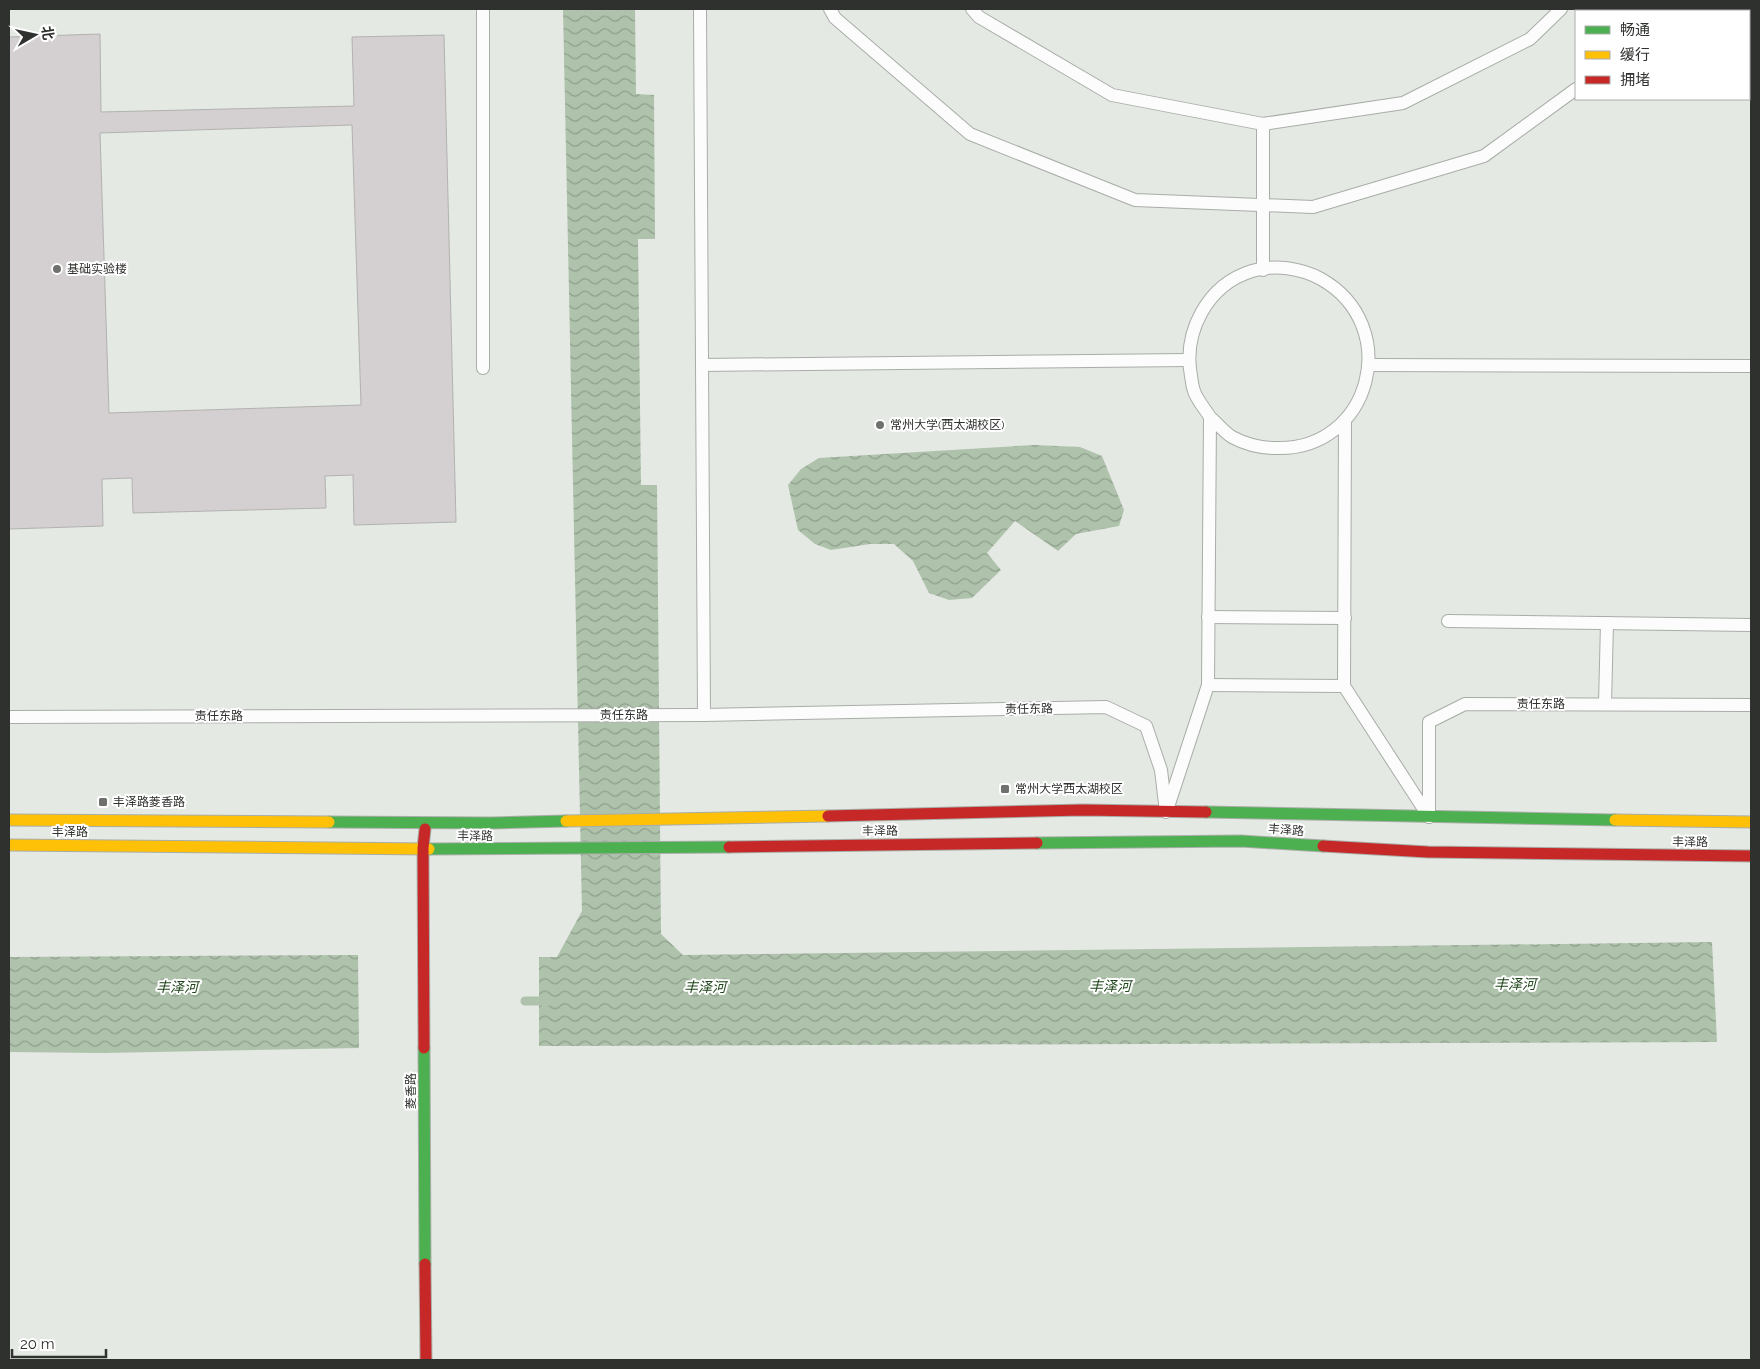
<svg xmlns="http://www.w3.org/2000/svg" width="1760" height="1369" viewBox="0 0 1760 1369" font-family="Raleway,'Noto Sans SC',sans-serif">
  <defs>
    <pattern id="water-waves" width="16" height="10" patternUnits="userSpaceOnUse" patternTransform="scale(1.25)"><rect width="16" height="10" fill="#afc3ac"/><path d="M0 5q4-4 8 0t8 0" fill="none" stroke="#8f9f8c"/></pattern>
  </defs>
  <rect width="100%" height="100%" fill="#e4e9e3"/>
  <g fill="url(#water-waves)">
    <polygon points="563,9 635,9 636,94 654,95 655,239 638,239 641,485 657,485 661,934 683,955 1712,942 1717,1042 539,1046 539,957 557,957 582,911"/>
    <polygon points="1034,445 1080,447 1102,456 1124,510 1119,526 1076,534 1058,551 1015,521 987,553 1001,570 972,598 949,600 929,593 913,561 894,544 870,544 831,550 815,544 798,530 788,485 801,469 819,458"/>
    <polygon points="358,955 359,1048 104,1053 9,1052 9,957"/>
  </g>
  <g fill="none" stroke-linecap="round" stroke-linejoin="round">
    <polyline stroke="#afc3ac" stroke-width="9" points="525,1001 550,1001"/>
  </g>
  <path fill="#d4cfd0" stroke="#b2b2b0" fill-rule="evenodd" d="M100 34 101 112 354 106 352 37 444 35 456 522 354 525 353 475 325 476 326 508 133 513 132 478 102 479 103 526 9 529V37ZM352 125 361 405 109 413 100 133Z"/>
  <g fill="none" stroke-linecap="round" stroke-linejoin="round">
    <defs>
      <g id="lane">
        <polyline points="700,9 704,715"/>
        <polyline points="830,9 835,18 970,134 1135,200 1313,207 1484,156 1576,89"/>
        <polyline points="972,9 979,17 1112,95 1263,124 1403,103 1530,39 1561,9"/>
        <polyline points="1656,11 1657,9"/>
        <polyline points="1263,124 1263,270"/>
        <polyline points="702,365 1188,360"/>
        <polyline points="1369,365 1751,366"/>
        <polyline points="483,368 483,9"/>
        <polyline points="1345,420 1344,686 1429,817"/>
        <polyline points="1208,617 1345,618"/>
        <polyline points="1448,621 1751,625"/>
        <polyline points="1208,685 1344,686"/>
        <polyline points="1605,704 1607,623"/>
        <polyline points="9,717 704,715 1106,707 1146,726 1161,770 1166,812"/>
        <path d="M1168 807 1208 685 1210 417C1205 409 1197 400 1194 391 1192 386 1192 381 1191 376 1183 332 1207 285 1252 271 1274 264 1301 268 1321 279 1404 326 1371 451 1276 448 1262 448 1245 444 1232 437 1224 432 1217 423 1210 417"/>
        <polyline points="1429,817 1429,722 1465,704 1751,705"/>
      </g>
      <g id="fast">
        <polyline points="1206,812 1615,820"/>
        <polyline points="329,822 492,823 566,821"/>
        <polyline points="1037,843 1241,841 1323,846"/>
        <polyline points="429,849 729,847"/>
        <polyline points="424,1048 425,1264"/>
      </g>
      <g id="slow">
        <polyline points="9,820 329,822"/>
        <polyline points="1615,820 1751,822"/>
        <polyline points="566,821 828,816"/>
        <polyline points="9,845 429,849"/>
      </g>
      <g id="jam">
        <polyline points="828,816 1083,810 1206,812"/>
        <polyline points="1323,846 1428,852 1751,856"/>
        <polyline points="729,847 1037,843"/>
        <polyline points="424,1048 423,848 425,829"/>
        <polyline points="425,1264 426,1360"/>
      </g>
    </defs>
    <use href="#lane" stroke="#a9ada8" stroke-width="14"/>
    <use href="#fast" stroke="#a9ada8" stroke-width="13"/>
    <use href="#slow" stroke="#a9ada8" stroke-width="13"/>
    <use href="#jam" stroke="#a9ada8" stroke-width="13"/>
    <use href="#lane" stroke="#fbfcfb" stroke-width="12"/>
    <use href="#fast" stroke="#4caf50" stroke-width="11"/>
    <use href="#slow" stroke="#ffc107" stroke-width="11"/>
    <use href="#jam" stroke="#c62828" stroke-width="11"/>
  </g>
  <g fill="#6e716d" stroke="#fff" stroke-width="2">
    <circle cx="57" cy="269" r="5"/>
    <circle cx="880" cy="425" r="5"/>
    <rect x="1000" y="784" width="10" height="10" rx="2.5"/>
    <rect x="98" y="797" width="10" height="10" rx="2.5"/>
  </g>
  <g text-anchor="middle" stroke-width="4" stroke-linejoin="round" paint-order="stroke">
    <g font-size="12" fill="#2e312d" stroke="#fff" text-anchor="start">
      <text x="67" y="273">基础实验楼</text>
      <text x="890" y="429">常州大学(西太湖校区)</text>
      <text x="1015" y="793">常州大学西太湖校区</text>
      <text x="113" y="806">丰泽路菱香路</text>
    </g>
    <g font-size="12" fill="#2e312d" stroke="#fff">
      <text x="1541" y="708">责任东路</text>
      <text transform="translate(1029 709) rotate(-1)" y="4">责任东路</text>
      <text x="624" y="719">责任东路</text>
      <text x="219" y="720">责任东路</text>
      <text transform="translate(1286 830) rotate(4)" y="4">丰泽路</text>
      <text transform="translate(880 831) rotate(-1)" y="4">丰泽路</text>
      <text x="70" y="836">丰泽路</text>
      <text transform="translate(475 836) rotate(1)" y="4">丰泽路</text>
      <text transform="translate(1690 842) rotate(1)" y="4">丰泽路</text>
      <text transform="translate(411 1091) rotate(-90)" y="4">菱香路</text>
    </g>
    <g font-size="14" font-style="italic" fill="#1e4419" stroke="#fff">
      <text x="1515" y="989">丰泽河</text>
      <text x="1110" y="991">丰泽河</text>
      <text x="177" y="992">丰泽河</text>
      <text x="705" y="992">丰泽河</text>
    </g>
  </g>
  <rect width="1760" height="1369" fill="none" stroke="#2e312d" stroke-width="20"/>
  <rect x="1575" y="10" width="175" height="90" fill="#ffffff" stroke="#abadab"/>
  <rect x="1585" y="26" width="25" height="8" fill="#4caf50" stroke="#abadab"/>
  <text x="1620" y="35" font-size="15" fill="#2e312d">畅通</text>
  <rect x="1585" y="51" width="25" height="8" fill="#ffc107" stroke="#abadab"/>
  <text x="1620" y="60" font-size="15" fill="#2e312d">缓行</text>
  <rect x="1585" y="76" width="25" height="8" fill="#c62828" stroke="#abadab"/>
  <text x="1620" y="85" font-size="15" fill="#2e312d">拥堵</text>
  <g transform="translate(35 35) rotate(81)" stroke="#ffffff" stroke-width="4" paint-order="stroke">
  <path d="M0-4L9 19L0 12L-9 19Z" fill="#2e312d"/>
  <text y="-8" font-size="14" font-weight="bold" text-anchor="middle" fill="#2e312d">北</text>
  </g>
  <path d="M12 1349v8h94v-8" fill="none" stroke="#2e312d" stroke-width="2.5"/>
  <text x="20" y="1349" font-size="15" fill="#2e312d" stroke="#ffffff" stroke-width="4" paint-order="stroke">20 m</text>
</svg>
